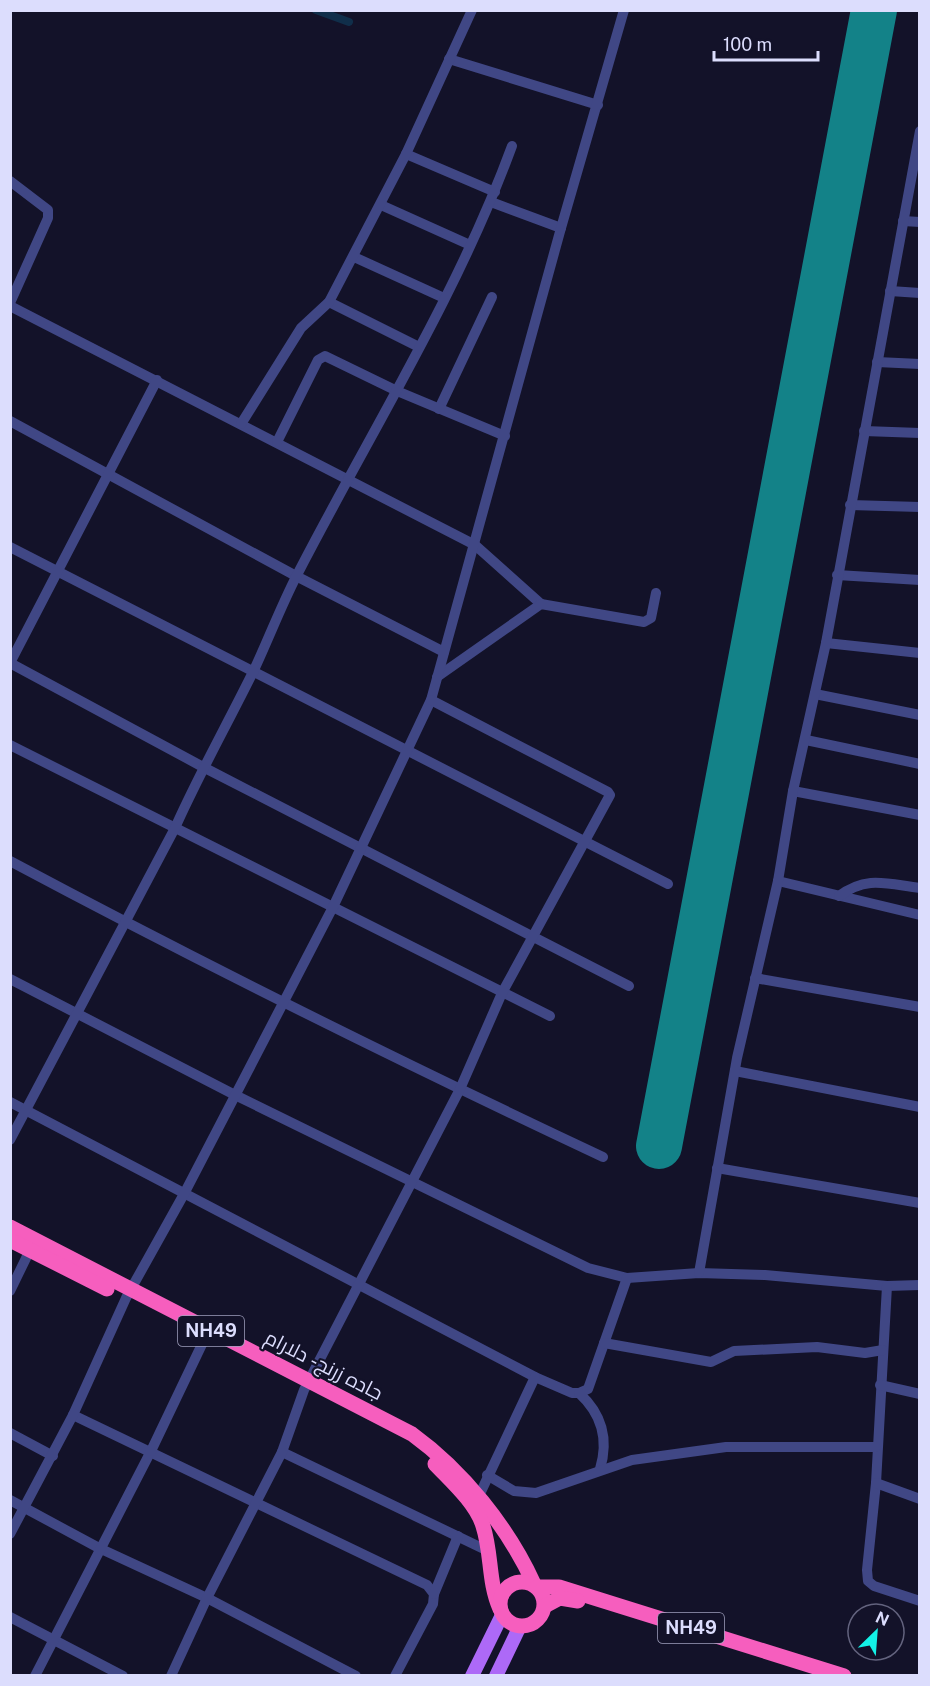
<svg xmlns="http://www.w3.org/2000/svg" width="930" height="1686" viewBox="0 0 930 1686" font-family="'Public Sans',Cairo,sans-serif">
  <rect width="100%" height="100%" fill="#131229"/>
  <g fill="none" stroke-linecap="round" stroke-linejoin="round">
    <polyline stroke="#102e4a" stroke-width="8" points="316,10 349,22"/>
    <polyline stroke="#138288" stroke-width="46" points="659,1146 874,10"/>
    <g stroke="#404785" stroke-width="10">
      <polyline points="449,59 598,105"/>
      <polyline points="406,154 495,192"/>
      <polyline points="10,181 48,210 48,218 10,303"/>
      <polyline points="491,202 561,228"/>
      <polyline points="381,205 470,245"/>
      <polyline points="903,221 920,222"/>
      <polyline points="354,257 444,298"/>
      <polyline points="890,291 920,293"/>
      <polyline points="329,302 419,347"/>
      <polyline points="10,306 475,545 541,604"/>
      <polyline points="877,362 920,364"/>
      <polyline points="439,409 492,297"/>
      <polyline points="10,421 296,576 444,652"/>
      <polyline points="241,424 301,328 329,302 406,154 472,10"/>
      <polyline points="864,431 920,433"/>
      <polyline points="277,442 318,360 325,356 397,391 505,436"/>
      <polyline points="850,505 920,507"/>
      <polyline points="10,547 668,884"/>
      <polyline points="837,575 920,580"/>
      <polyline points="826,643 920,653"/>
      <polyline points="10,663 203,767 629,986"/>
      <polyline points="10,663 157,380"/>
      <polyline points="437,677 541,604 644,622 651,618 656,593"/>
      <polyline points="815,694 920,715"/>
      <polyline points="806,740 920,764"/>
      <polyline points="10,745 550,1016"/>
      <polyline points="793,791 920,815"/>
      <path d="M10 861C205 965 403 1063 603 1157"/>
      <polyline points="778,881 920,915"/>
      <path d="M839 896C867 875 887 884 920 888"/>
      <polyline points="755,978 920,1007"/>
      <polyline points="10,979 235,1095 588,1268 627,1278 699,1273 765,1275 887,1286 920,1285"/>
      <polyline points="735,1071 920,1107"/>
      <polyline points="10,1102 535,1377 572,1393 579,1393 588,1389 627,1278"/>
      <path d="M10 1140 175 828C199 774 228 723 254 670 269 638 281 606 297 575 370 433 457 296 512 146"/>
      <polyline points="717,1168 920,1203"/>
      <polyline points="699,1273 737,1058 778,881 793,791 826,643 920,131"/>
      <polyline points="887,1286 876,1483 867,1570 868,1581 874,1586 920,1601"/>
      <polyline points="10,1291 30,1250"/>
      <polyline points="604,1343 711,1362 734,1351 817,1347 865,1353 883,1350"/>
      <polyline points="880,1385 920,1394"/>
      <path d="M579 1393C602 1414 609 1439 600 1469"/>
      <polyline points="73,1415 427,1585 434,1594 433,1604 395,1676"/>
      <polyline points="10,1433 53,1456"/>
      <polyline points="282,1452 486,1550"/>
      <polyline points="487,1475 514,1491 536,1493 632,1460 726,1447 876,1447"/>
      <polyline points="876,1483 920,1499"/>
      <polyline points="478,1498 535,1377"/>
      <polyline points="10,1500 99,1548 207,1598 356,1676"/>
      <polyline points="10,1534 73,1415 126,1298 184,1194 333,907 431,700 561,228 624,10"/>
      <polyline points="434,1594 458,1536"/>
      <polyline points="10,1617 123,1676"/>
      <polyline points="35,1676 151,1451 205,1338"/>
      <polyline points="171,1676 207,1598 282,1452 304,1390 460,1089 502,993 610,795 608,792 431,700"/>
    </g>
    <g stroke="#ad69f7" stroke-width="14">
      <polyline points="472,1676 502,1615"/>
      <polyline points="496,1676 520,1626"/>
    </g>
    <g stroke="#f65ebe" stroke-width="15">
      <path d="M10 1227 412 1434C463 1471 508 1527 534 1584"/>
      <polyline points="10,1240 107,1289"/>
      <path d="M435 1464C451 1481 476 1503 483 1526 492 1554 488 1582 500 1609"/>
      <circle cx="522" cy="1604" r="22"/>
      <polyline points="537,1587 559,1587 844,1676"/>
      <polyline points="545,1606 560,1598 578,1601"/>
    </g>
  </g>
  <g text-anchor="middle" stroke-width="4.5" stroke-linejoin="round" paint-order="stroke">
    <g fill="#131229" stroke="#a0a0bd" stroke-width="1.5">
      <rect x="178" y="1316" width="66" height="30" rx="4.5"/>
      <rect x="658" y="1613" width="66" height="30" rx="4.5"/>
    </g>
    <g font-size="18" font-weight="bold" fill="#dcddfd">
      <text x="211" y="1337">NH49</text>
      <text x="691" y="1634">NH49</text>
    </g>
    <g font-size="20" fill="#dcddfd" stroke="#131229">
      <text transform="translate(324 1365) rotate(27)" y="7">جاده زرنج - دلارام</text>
    </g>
  </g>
  <rect width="930" height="1686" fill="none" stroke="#dcddfd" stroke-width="24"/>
  <g transform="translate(876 1632) rotate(25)"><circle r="28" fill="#131229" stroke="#63637e" stroke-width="1.5"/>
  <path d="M0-4.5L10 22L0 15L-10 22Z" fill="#13f2e7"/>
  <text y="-9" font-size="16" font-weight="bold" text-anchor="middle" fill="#dcddfd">N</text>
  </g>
  <path d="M714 51v9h104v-9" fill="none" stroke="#dcddfd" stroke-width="3"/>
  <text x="723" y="51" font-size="18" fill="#dcddfd" stroke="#131229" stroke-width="4.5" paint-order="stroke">100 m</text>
</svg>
